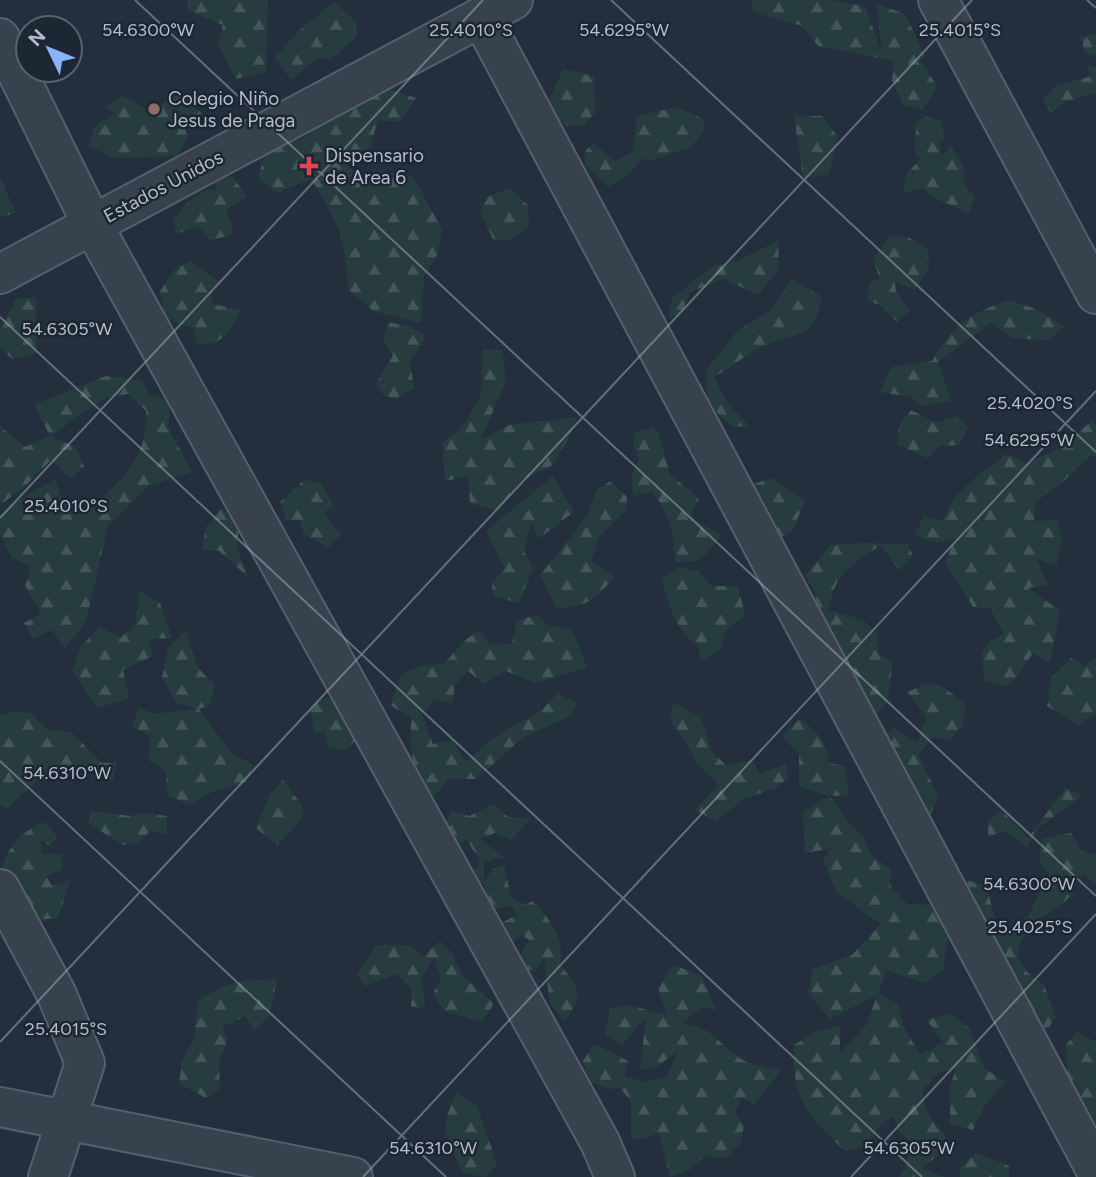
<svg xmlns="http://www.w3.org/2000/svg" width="1096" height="1177" viewBox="0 0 1096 1177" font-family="Figtree,sans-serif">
  <defs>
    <pattern id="forest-firs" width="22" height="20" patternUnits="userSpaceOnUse" patternTransform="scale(1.75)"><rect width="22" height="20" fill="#263c3f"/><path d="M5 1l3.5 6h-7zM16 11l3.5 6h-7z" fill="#435659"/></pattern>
  </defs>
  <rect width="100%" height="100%" fill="#242f3e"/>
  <g fill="url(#forest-firs)">
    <polygon points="187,0 268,0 266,72 236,79 218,45 223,25 187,10"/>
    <polygon points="752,0 829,0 865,6 882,54 877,4 905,14 925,56 920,60 937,86 923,110 903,105 892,80 894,61 818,46 802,26 753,12"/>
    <polygon points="334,2 357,23 357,36 330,60 318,57 291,80 275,57 301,29"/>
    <polygon points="1096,34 1096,56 1085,53 1081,37"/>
    <polygon points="1088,65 1096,68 1096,93 1065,102 1051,113 1043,100 1056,85 1089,77"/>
    <polygon points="563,69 594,76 595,112 584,126 567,126 545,109"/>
    <path d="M385 88 416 98 400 122 378 120 370 147 346 165 364 178 376 170 413 177 442 229 438 253 424 276 421 323 373 311 348 289C346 238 338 222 311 179L277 193 258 177 265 153 304 138 340 109Z"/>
    <polygon points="179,89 202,114 182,120 188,137 177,156 113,158 89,146 95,126 115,113 104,107 122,96 152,112"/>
    <polygon points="678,107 701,118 706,128 691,147 653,160 641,159 630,173 608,187 584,164 586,150 594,144 615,161 633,152 637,116"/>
    <polygon points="794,115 822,116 838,137 829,174 803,178"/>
    <polygon points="926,116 941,121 945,139 940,145 941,156 951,146 963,166 965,185 975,198 969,213 936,199 923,188 904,193 905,176 921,158 915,154 916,123"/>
    <polygon points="232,176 247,197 226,209 232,225 232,235 210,240 198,226 176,234 174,218 187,203 208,189 215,191 217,179"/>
    <polygon points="0,178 16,213 0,217"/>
    <polygon points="510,188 528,205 529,228 508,241 493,239 480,213 487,197"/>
    <polygon points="890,235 910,238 928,249 929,268 915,290 895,282 896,291 909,311 897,322 880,305 868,301 869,283 880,279 873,259"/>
    <polygon points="778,241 779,269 758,295 724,279 690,292 682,312 669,318 672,298 714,266 737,261"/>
    <path d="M191 261 221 284 211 288 213 304 240 310C232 330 222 347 197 344L194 329 165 318 160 291 176 268Z"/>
    <path d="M792 279 821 296C818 340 793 332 761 347 745 355 730 368 714 377L727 402 749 426 733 427 709 405 705 372 737 331 770 311Z"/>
    <polygon points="36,297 37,353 12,359 0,347 0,329 16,299"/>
    <path d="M1009 300 1036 309 1064 326 1049 340 1012 338 992 322 938 362 951 401 924 406 910 397 880 392 891 367 932 361C952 325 971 313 1009 300Z"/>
    <polygon points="388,322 408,326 426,336 410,361 414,388 397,398 384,396 376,383 393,356 383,339"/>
    <polygon points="482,349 502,350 506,380 481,440 509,425 576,417 572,433 551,466 522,480 496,510 470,503 468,476 445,481 442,442 462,428 481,395"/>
    <path d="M106 376 142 381 150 395 170 401 168 427 192 472 148 486 108 526 86 621 65 649 52 630 33 639 24 623 41 614 25 585 31 567 11 557 0 533V516L8 507 55 479 63 503 86 513C120 480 148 461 146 411L129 394 107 397 50 436 75 447 84 466 71 479 51 460 23 488 0 505V426L25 447 50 436 34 405Z"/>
    <polygon points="911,410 937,423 956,416 968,427 959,445 940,446 927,458 897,444 899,426"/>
    <path d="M1093 420 1096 425V457L1090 455 1061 484 1035 502 1034 521 1057 520 1062 542 1056 566 1036 558 1048 585 1028 588 1060 611 1050 663 1033 653 1015 679 1005 686 984 680 982 652 990 641 1004 634 990 608 973 607 945 562 955 539C940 543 929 543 915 534L924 516 943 521C951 491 984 472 1007 454L1028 463 1059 448Z"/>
    <path d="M653 427 658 433 670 474 699 499 691 512 695 520 722 536 699 561 676 562C673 534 671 514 652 492L633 496 632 476 639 459 633 446 634 433Z"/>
    <polygon points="553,476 574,512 538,539 532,521 524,551 533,568 519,603 493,596 492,583 505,568 486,531"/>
    <polygon points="771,478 805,501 793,530 771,544 751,509 754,484"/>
    <polygon points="304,480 321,483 334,506 324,512 341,535 328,548 304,534 300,520 286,520 280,502"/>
    <path d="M611 481 627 497 626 511 600 535 591 561 614 576C599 598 584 609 557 608L540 575 588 515 596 490Z"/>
    <polygon points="222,508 239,526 237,548 248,577 219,551 202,550 206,527"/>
    <path d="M864 543 908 544 913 556 899 570 881 545C852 565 834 572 829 610L863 620 879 635 878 653 893 662 887 703 870 721 794 622 816 595 805 575 831 545Z"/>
    <path d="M680 567 699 572 711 586H738L745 615 726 630 721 650 701 661 698 645C675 631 668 603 662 579Z"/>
    <polygon points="139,590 160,603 172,638 149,639 153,656 123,670 129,698 97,708 72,671 80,648 99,627 121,637 135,627"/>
    <path d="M535 615 548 625 572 630 587 667 535 683 506 671 484 684 468 671 455 685 452 703 434 700 422 714 433 744 452 740 466 762 493 738 542 710 558 693 577 704 570 716 522 738 477 779H448L431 800C411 775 410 750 411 718L390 705 401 674 423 665 444 664 465 640 479 630 489 645 512 644 517 621Z"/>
    <polygon points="186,631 198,668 215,685 209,706 199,709 230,752 253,765 247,782 212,792 190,805 167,795 166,772 158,764 149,761 150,736 132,726 139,708 155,714 196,709 177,703 162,678 168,648"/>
    <polygon points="1096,657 1096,716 1094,714 1078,726 1047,706 1051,678 1071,658 1084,666"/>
    <polygon points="926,684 940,685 965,703 963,725 949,740 933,737 918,754 938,797 926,824 884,737 893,727 917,742 927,717 907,692"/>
    <polygon points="327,697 351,713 360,736 346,750 328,747 325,732 315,732 310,707"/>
    <polygon points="673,703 701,717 712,752 726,765 751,760 760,774 786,764 788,779 775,788 744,799 716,821 695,810 719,784 698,765 685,740 670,720"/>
    <polygon points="15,712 31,713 48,730 71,732 102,763 117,762 113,780 101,779 94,772 77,770 35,783 8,808 0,805 0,715"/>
    <path d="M799 719C815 728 829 744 828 763L845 766 849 795 830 796 847 821 863 836 871 854 891 870 890 885 908 905 952 904 943 970 924 983 887 970 878 994 897 1003 905 1030 921 1055 943 1042 927 1020 951 1014 970 1029 984 1068 1006 1082 985 1105 973 1130 950 1124V1087L956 1068 938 1073 923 1090C923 1111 932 1121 946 1135L944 1152 921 1168 945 1177H899L906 1165 910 1142 900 1132 893 1116 878 1127 869 1145 845 1151C807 1113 792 1103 794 1045L815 1032 840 1026V1053L867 1024 877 995 830 1019 808 993 813 969 852 955 881 924 837 893 823 861 832 848 805 853 803 811 829 796 799 786V754L782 737Z"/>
    <polygon points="283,780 302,805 303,818 277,845 256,828 270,794"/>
    <polygon points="1065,788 1082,796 1038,828 1027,847 1005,831 988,837 988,822 1001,810 1028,838"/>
    <path d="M493 804 508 817 531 818 511 840 496 833 479 839 505 857 484 862V882L492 870 504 865 511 896 525 905 533 901C550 919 566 940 560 966 582 986 583 999 564 1021L550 1003 544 957 535 971 525 969 517 961 529 940 522 935 512 943 499 924 517 915 511 906 489 911 484 883 469 881 480 861 466 839 454 849 442 827 452 811 469 816Z"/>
    <polygon points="92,811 129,816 145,813 167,816 167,835 150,831 139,842 123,845 88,823"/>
    <path d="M45 822 58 838 49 845 41 840V854H63L61 870 46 876 52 886 70 880 58 918 24 921C16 909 5 896 1 883 0 854 21 830 45 822Z"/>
    <path d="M1071 833 1081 851 1096 855V885L1084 874 1074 878 1073 894C1047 920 1028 914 1017 955L1027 972 1044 985 1056 1018 1042 1035 957 894 967 880 987 887 994 916 1005 932 1028 916 1049 874 1039 861 1042 839Z"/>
    <polygon points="440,941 451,952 462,975 494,1004 482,1021 445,1012 433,994 441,978 434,957 422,977 425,1009 411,1006 411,988 397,974 365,986 357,975 376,945 410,945 423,957"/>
    <path d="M674 965 702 976 716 1010 702 1007 681 1024C713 1027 715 1040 738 1057 751 1066 766 1067 781 1070L754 1105 742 1097 735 1112 744 1126 740 1143 728 1158 704 1156 691 1169 670 1177 659 1133 639 1140 631 1137V1101L620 1088 611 1089 588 1082 583 1061 594 1044 628 1061 625 1076 645 1082 667 1077 678 1051 658 1066 640 1070 646 1017 622 1045 605 1034 610 1009 628 1005 667 1015 658 988Z"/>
    <path d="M277 979 270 1015 254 1031 246 1016 222 1027 228 1039 219 1061 220 1088 206 1098 179 1083 182 1061 194 1039 198 1002C224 981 244 981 277 979Z"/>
    <polygon points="1077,1032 1096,1042 1096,1124 1085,1120 1069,1085 1065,1046"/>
    <path d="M457 1092 477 1106 497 1164 486 1177 463 1173C446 1136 438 1130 457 1092Z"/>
    <polygon points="976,1153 1009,1166 1009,1177 960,1177 960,1168"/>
  </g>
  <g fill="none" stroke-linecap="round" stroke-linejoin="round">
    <defs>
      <g id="minor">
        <polyline points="938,0 1096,294"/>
        <polyline points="481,17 1096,1170"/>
        <polyline points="0,38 92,224 600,1142 615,1177"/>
        <polyline points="0,274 513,0"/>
        <polyline points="0,889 57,995 85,1063 48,1177"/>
        <polyline points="0,1107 353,1177"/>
      </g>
    </defs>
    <use href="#minor" stroke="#565f6c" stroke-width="42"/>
    <use href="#minor" stroke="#38414e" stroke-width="38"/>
  </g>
  <path fill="none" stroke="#b4bcc9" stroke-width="2" stroke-opacity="0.45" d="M135 0 1096 896M611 0 1096 452M1087 0 1096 8M0 317 922 1177M0 518 483 0M0 761 446 1177M0 1042 972 0M363 1177 1096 391M851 1177 1096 914"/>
  <circle fill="#8d6e63" stroke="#1d2633" stroke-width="2.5" cx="154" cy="109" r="7"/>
  <path fill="#e0444e" stroke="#1d2633" stroke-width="2.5" d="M305.5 155.5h7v7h7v7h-7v7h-7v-7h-7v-7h7z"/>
  <g text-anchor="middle" stroke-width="5" stroke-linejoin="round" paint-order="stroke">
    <g font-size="19" fill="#b4bcc9" stroke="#1d2633" text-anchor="start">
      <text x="168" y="105">Colegio Niño<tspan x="168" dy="22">Jesus de Praga</tspan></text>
      <text x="325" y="162">Dispensario<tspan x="325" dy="22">de Area 6</tspan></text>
    </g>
    <g font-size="19" fill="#b4bcc9" stroke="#1d2633">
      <text transform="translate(163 186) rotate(-28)" y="7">Estados Unidos</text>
    </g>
  </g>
  <g font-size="18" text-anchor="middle" fill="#b4bcc9" stroke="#1d2633" stroke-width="5" stroke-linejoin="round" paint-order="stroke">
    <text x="148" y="36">54.6300°W</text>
    <text x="624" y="36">54.6295°W</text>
    <text x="471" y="36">25.4010°S</text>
    <text x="960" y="36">25.4015°S</text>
    <text x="67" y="335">54.6305°W</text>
    <text x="1030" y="409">25.4020°S</text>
    <text x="1029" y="446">54.6295°W</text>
    <text x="66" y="512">25.4010°S</text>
    <text x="67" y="779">54.6310°W</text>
    <text x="1029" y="890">54.6300°W</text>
    <text x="1030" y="933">25.4025°S</text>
    <text x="66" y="1035">25.4015°S</text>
    <text x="433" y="1154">54.6310°W</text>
    <text x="909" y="1154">54.6305°W</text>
  </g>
  <g transform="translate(49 49) rotate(313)"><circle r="33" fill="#1d2633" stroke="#59626f" stroke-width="2"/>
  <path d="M0-5L12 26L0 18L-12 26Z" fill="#8ab4f8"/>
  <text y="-10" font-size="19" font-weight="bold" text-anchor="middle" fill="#b4bcc9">N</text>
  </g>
</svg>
